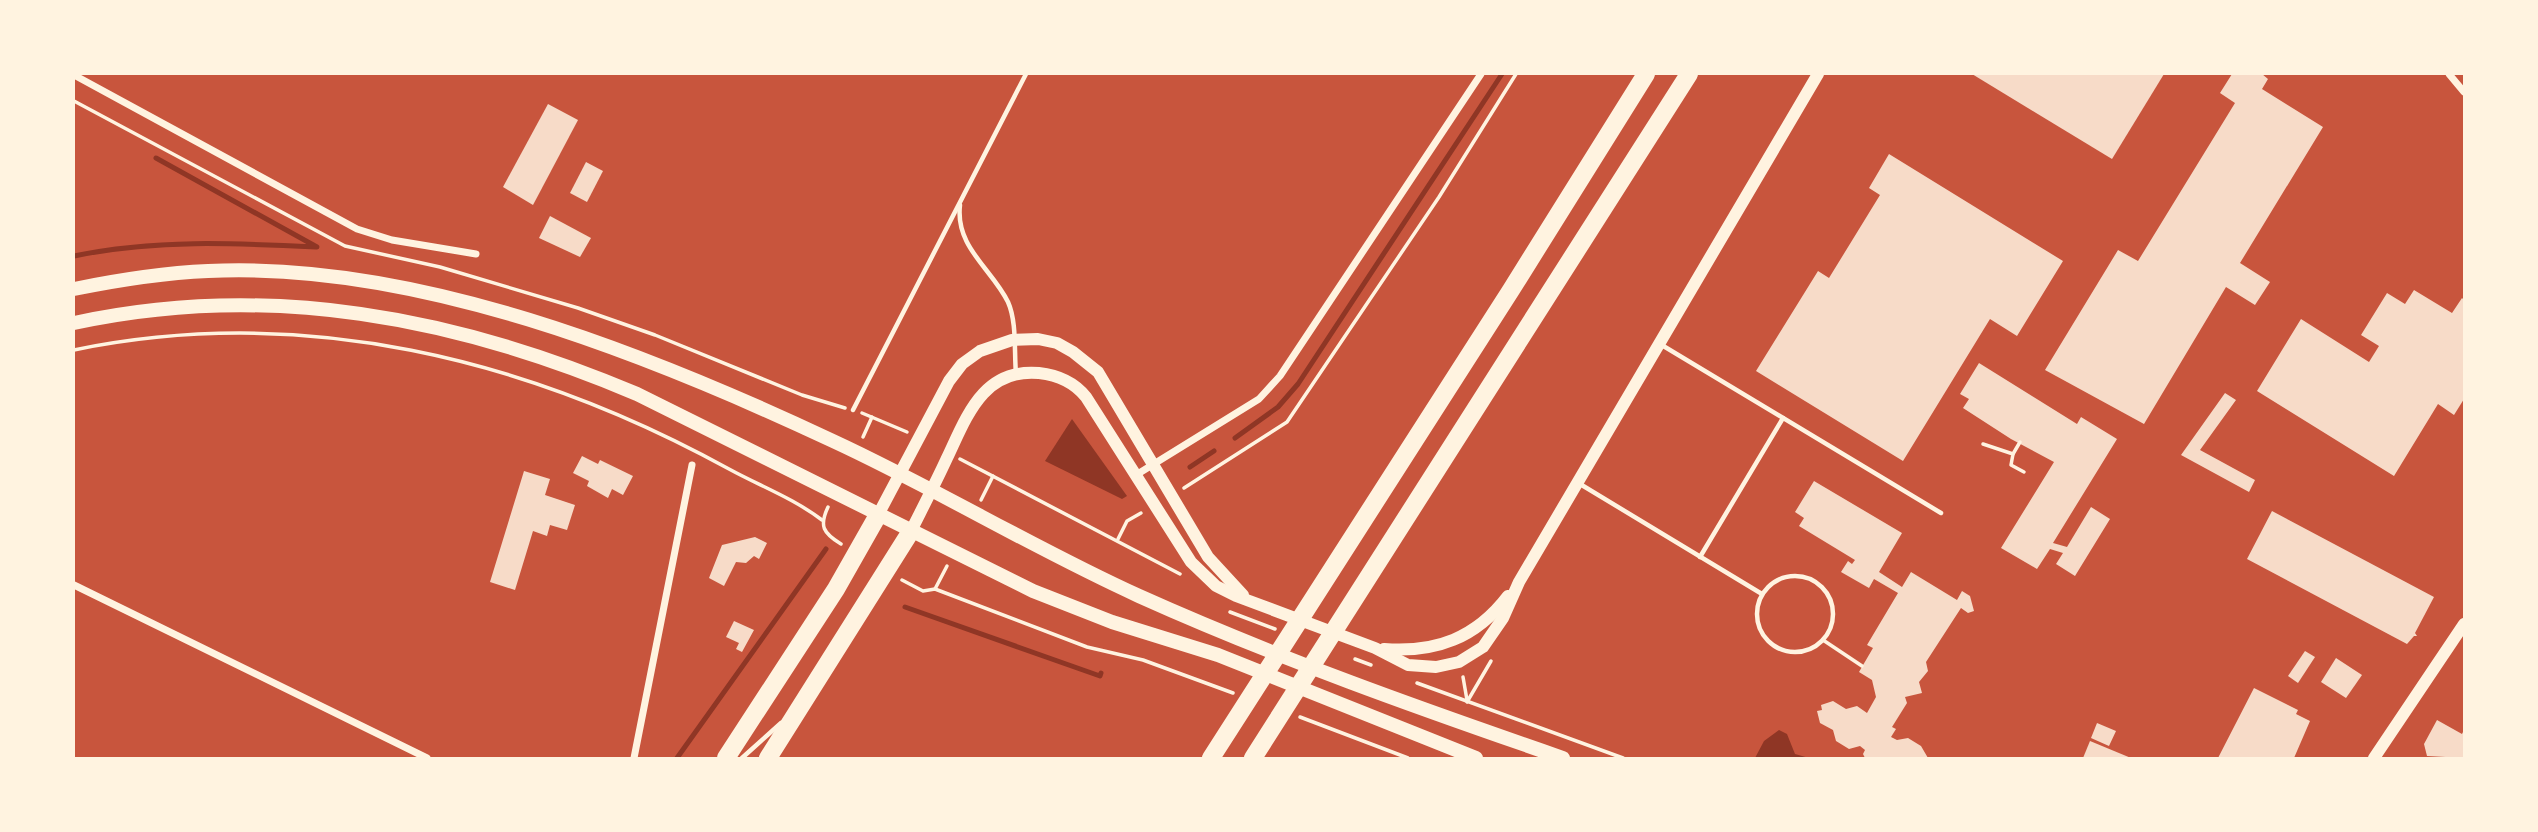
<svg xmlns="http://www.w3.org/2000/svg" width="2538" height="832" viewBox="0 0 2538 832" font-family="'PT Sans Narrow',sans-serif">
  <rect width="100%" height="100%" fill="#c8553d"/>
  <g fill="#8f3625">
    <polygon points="1072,419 1127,496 1122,499 1045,461"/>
    <polygon points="1779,730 1787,734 1795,754 1809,758 1755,758 1764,741"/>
  </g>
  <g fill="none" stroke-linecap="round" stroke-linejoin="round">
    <g stroke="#8f3625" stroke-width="5">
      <path d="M74 256C154 239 235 243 317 247L156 158"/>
      <polyline points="1235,438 1278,407 1298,384 1502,74"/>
      <polyline points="1190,467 1214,451"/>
      <polyline points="905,607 1100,676 1101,673"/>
      <polyline points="677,758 826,549"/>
    </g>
  </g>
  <g fill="#f7dbc8">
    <polygon points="1972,74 2164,74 2112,159"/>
    <polygon points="2232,74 2262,74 2268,79 2262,89 2323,127 2240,263 2270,282 2255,305 2226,287 2144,424 2045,370 2118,250 2138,261 2235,103 2220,93"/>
    <polygon points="548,104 578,120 533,205 503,187"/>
    <polygon points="1889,154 2063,261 2017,336 1990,319 1903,461 1756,371 1818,271 1829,278 1880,195 1869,188"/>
    <polygon points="586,162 603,171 587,202 570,193"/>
    <polygon points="550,216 591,238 580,257 539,238"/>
    <polygon points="2414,290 2452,313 2462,298 2464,300 2464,399 2454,415 2438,404 2394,476 2257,391 2301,319 2369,362 2379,346 2361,335 2387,293 2405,304"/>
    <polygon points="1979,363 2077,424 2081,417 2117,439 2053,543 2067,547 2091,507 2110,519 2075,576 2056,564 2063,553 2050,549 2037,569 2001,548 2054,462 2011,439 1963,408 1969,399 1960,394"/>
    <polygon points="2225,393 2236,400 2200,450 2255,480 2249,492 2181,455"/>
    <polygon points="582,456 598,464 600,460 633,476 623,495 612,489 608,498 587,486 589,481 573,473"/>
    <polygon points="524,471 550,479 545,495 575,505 567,530 550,525 547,536 533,531 515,590 490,582"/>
    <polygon points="1814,481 1902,533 1879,572 1902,587 1911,572 1957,600 1962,591 1970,596 1974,611 1968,613 1961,608 1926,662 1928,671 1919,682 1922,693 1905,697 1907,703 1892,727 1896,729 1891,737 1897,740 1908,738 1921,746 1928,758 1865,758 1863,754 1865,750 1860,746 1849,749 1836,741 1833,730 1820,723 1817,711 1822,710 1821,705 1833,701 1846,709 1857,706 1867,713 1876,697 1872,680 1859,672 1873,648 1867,645 1898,593 1874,579 1869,588 1841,572 1848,561 1852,564 1855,560 1799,526 1804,518 1795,512"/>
    <polygon points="2272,511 2434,597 2415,633 2417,636 2414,636 2407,644 2247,559"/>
    <polygon points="755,537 767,543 759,559 754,556 746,563 736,562 724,586 709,578 722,545"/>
    <polygon points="734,621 754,630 742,652 736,649 739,643 726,637"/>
    <polygon points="2305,651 2315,657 2298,683 2288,676"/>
    <polygon points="2336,658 2362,675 2346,698 2321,682"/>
    <polygon points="2254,688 2298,710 2296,714 2310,721 2294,758 2218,758"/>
    <polygon points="2437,720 2462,734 2464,730 2464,758 2427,756 2424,744"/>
    <polygon points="2097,723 2116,731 2109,746 2091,738"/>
    <polygon points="2090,741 2131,758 2083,758"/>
  </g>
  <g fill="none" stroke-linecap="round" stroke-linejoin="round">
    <g stroke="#fff3e0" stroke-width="3.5">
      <polyline points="74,101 345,246 440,267 578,308 655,335 802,395 845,408"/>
      <path d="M74 350C302 303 527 358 729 469 760 486 793 498 822 520"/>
      <polyline points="862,413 907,432"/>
      <polyline points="863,437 872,417"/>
      <polyline points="1983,444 2013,454 2011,465 2024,472"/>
      <polyline points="2013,454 2020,442"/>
      <polyline points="960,459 1180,574"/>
      <polyline points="1184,488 1287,422 1439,197 1516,74"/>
      <polyline points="981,500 993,476"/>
      <path d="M828 507C819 526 823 533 841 544"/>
      <polyline points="1118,539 1127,521 1141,513"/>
      <polyline points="902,580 923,591 935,589 1087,647 1143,660 1233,693"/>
      <polyline points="935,589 947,566"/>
      <polyline points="1230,612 1275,629"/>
      <polyline points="1823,640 1862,666"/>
      <polyline points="1355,659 1371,665"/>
      <polyline points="1463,677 1467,700"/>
      <polyline points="1417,683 1623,758"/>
      <polyline points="1467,702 1491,661"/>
      <polyline points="1300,717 1408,758"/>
    </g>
    <g stroke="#fff3e0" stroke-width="4.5">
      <path d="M960 205C955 247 992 269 1008 302 1017 322 1014 352 1016 374"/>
      <polyline points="1660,344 1941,513"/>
      <polyline points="853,410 1026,74"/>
      <polyline points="1580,484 1762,594"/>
      <polyline points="1700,557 1783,418"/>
      <circle cx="1795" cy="614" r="38"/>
      <polyline points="742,758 781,723"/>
    </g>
    <g stroke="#fff3e0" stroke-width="7">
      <polyline points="2449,74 2464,92"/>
      <polyline points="74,75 357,229 392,240 476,254"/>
      <polyline points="1136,475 1259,399 1280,376 1481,74"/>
      <polyline points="74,585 427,758"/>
      <polyline points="634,758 692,465"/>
    </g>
    <g stroke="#fff3e0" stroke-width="12">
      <polyline points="878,515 949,381 962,364 980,351 1012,340 1038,339 1057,343 1073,352 1098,372 1208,557 1243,595"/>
      <path d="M911 531C923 507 936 482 947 458 967 416 983 368 1039 373 1057 375 1074 382 1086 397L1191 562 1216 586 1236 596 1375 648 1408 665 1436 667 1459 662 1483 647 1503 618 1519 582 1818 74"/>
      <path d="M1384 649C1436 653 1476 638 1508 596"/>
      <polyline points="2374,758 2464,624"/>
    </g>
    <g stroke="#fff3e0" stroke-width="14">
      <path d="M74 289C118 280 162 273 208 271 415 261 648 354 833 441 937 489 1035 549 1139 596 1277 658 1421 709 1563 758"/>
      <path d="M74 323C268 281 456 317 637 394L1033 591 1112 622 1218 655 1476 758"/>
    </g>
    <g stroke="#fff3e0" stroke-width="18">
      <polyline points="726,758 836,589 878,515"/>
      <polyline points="768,758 911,531"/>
      <polyline points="1211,758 1511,290 1646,74"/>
      <polyline points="1253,758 1689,74"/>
    </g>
  </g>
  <rect width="2538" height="832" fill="none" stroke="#fff3e0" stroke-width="150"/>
</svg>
